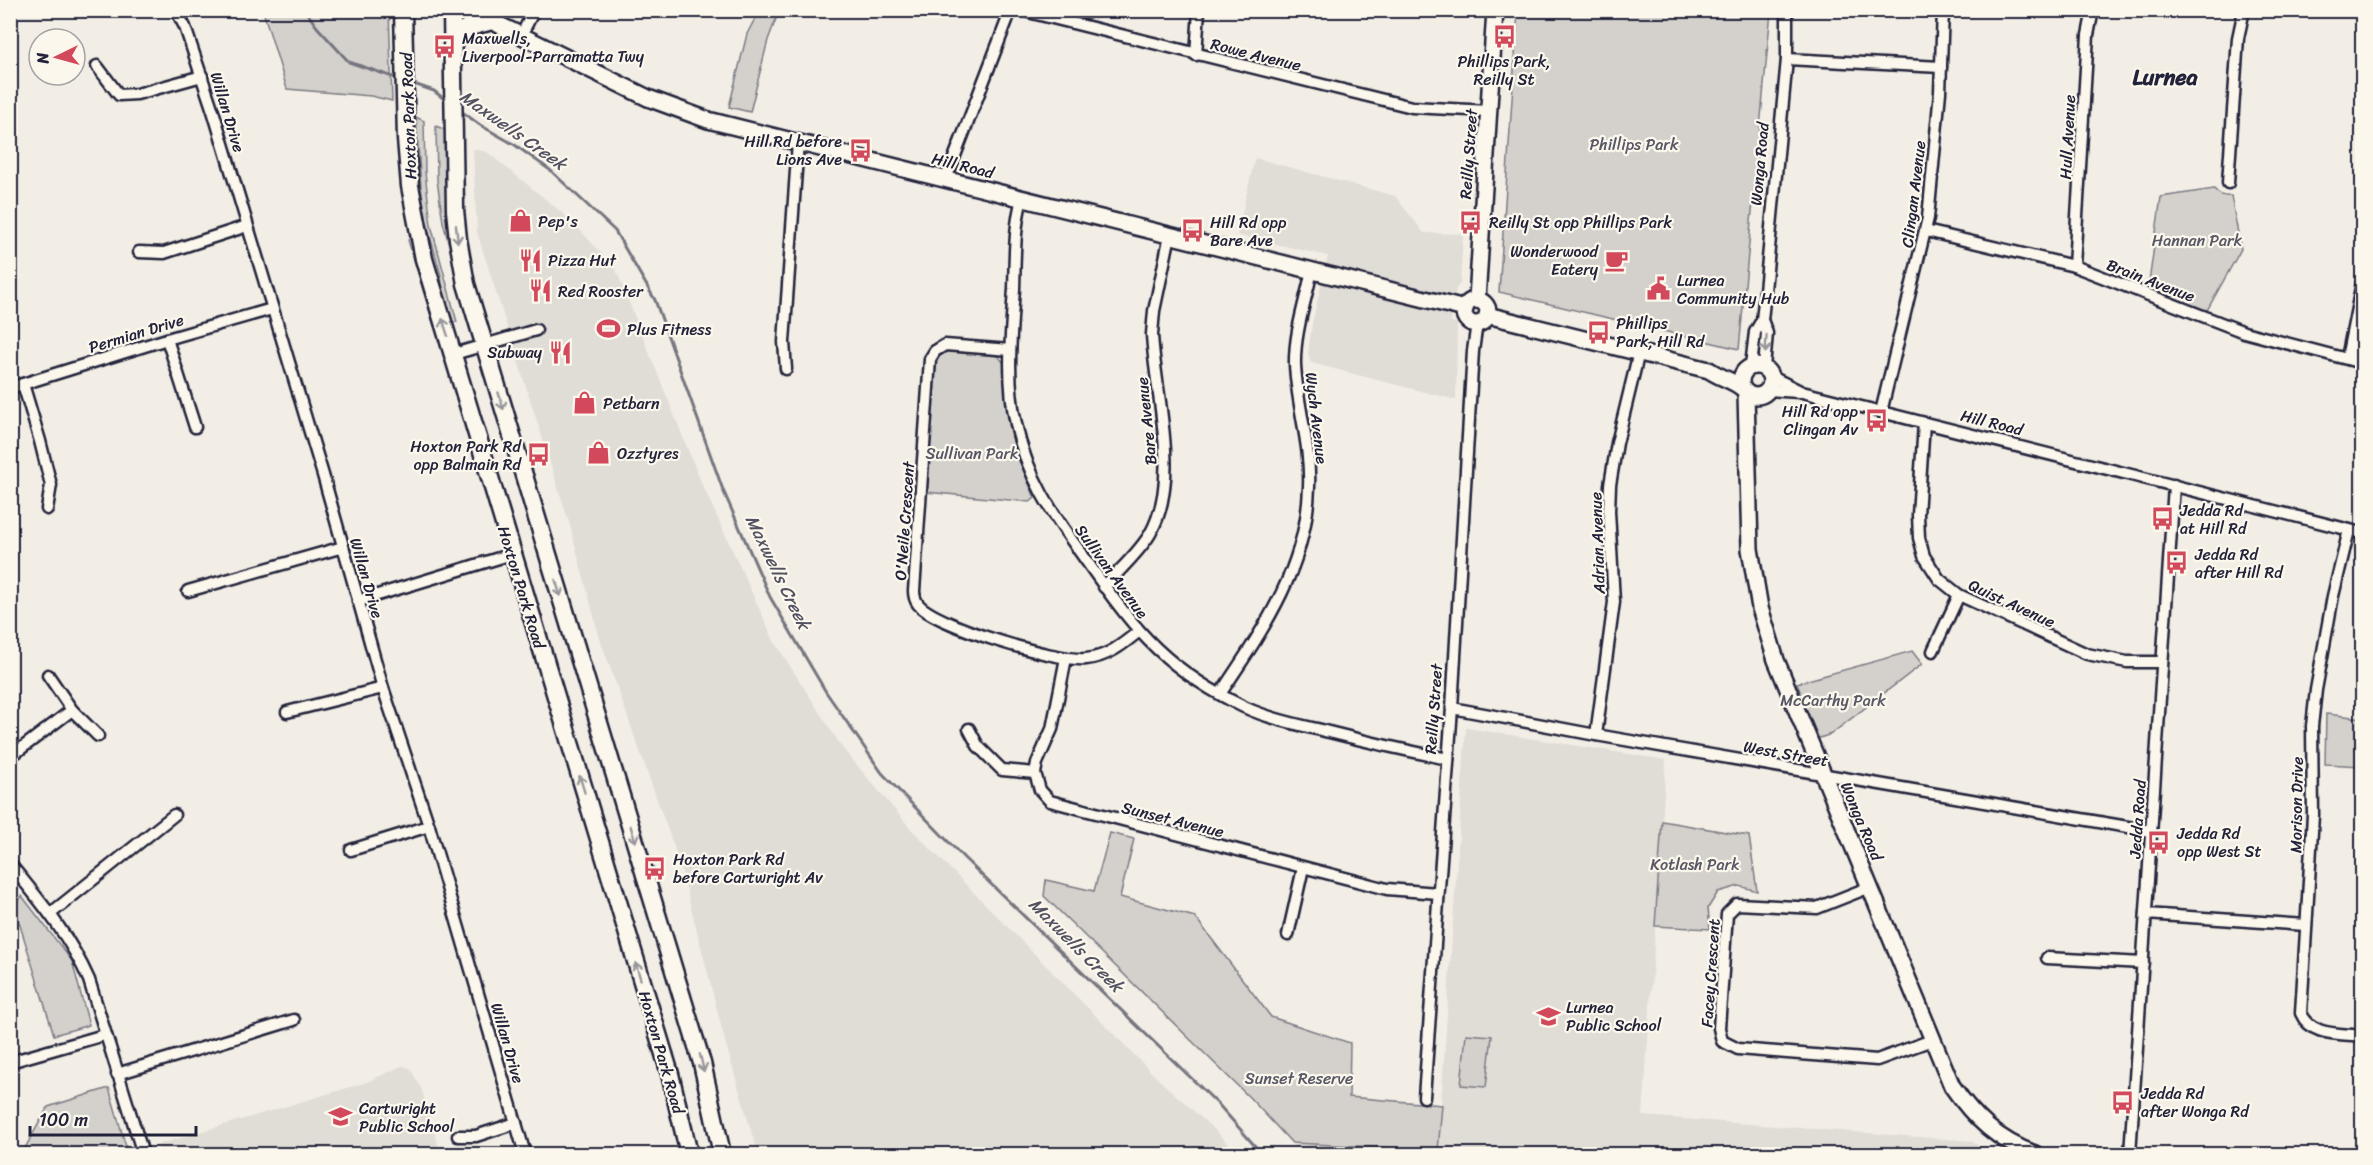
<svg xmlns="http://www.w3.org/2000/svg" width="2373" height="1165" viewBox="0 0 2373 1165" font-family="Sriracha,sans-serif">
  <rect width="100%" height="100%" fill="#f2eee5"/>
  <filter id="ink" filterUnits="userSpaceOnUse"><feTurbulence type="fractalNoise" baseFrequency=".0167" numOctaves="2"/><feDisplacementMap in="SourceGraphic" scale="12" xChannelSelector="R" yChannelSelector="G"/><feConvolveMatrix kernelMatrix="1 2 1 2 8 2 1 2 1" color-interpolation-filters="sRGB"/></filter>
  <g filter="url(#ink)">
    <g fill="#e0dcd6">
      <polygon points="473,149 487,152 571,220 616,270 701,482 774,641 843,749 912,830 1157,1078 1218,1133 1237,1154 758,1154 726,1045 680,864 600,639 569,522 477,232"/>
      <polygon points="1255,158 1395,196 1424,233 1463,234 1460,284 1456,288 1451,322 1457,323 1456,400 1311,363 1308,353 1312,324 1328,256 1237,235"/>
      <polygon points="1466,728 1666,760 1643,1116 1972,1141 1991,1154 1299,1154 1292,1143 1438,1150"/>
      <polygon points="402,1066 410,1068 421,1088 441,1154 160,1154 157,1145 367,1082"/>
    </g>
    <g fill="#d4d1cc" stroke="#7b7a84" stroke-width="1.5">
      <polygon points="263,11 389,11 392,101 371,96 287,89"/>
      <polygon points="759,11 779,11 768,40 750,112 729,107 747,34"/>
      <polygon points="1518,11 1771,11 1739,349 1499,292"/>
      <polygon points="416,117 424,121 425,172 431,225 457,322 450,322 444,304 441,276 428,229 421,188"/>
      <polygon points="436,126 448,131 465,306 443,222 437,180"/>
      <path d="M2214 189C2219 195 2223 197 2231 196L2241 249 2205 314 2148 289 2161 197Z"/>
      <polygon points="411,239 438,325 434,326 408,240"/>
      <polygon points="949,350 993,354 999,357 1004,363 1007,410 1015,451 1035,498 1030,502 926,492 936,363 939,355"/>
      <polygon points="1912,651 1922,664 1831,734 1817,739 1797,683"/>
      <polygon points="2326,714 2362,718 2362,766 2325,764"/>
      <polygon points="1662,821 1749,836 1757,891 1739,886 1718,892 1708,908 1710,929 1655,926"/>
      <polygon points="1110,833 1134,839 1120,897 1195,917 1271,1017 1350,1043 1349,1097 1442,1105 1438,1150 1292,1143 1250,1098 1044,896 1046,880 1094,891"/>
      <polygon points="22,896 72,961 89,1025 54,1035 14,906"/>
      <polygon points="1466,1034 1492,1036 1486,1087 1461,1085"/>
      <polygon points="109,1088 128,1154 11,1154 11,1151 25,1148 48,1107"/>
    </g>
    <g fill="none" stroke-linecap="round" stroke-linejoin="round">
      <g stroke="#76747f" stroke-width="3">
        <polyline points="305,10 317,27 349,62 399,79"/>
        <polyline points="411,83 434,91 448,102"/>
        <polyline points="461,111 480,125 515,145 550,170 615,231 655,300 723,490 770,597 826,692 882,773 964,858 1218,1104 1262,1154"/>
      </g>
      <defs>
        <g id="street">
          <polyline points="176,10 185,27 214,114 323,475 383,688 429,826 525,1154"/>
          <polyline points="1020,10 1412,107 1489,111"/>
          <polyline points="521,36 534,10"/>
          <polyline points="1196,55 1199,10"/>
          <polyline points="1787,59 1941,67"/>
          <polyline points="97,66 119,95 137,94 202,76"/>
          <polyline points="946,179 1011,10"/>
          <polyline points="2228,183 2238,38 2244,10"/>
          <path d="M1022 199C1014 227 1015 259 1014 289 1011 334 1006 380 1016 424 1026 475 1053 515 1083 556 1130 623 1159 664 1234 702 1263 718 1296 724 1329 732 1368 742 1408 751 1448 759"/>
          <polyline points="1926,231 2074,266 2244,332 2362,363"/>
          <polyline points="139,252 164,253 247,226"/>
          <polyline points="2074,266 2088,35 2093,10"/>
          <polyline points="1762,320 1767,333 1764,368"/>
          <polyline points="167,339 195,427"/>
          <path d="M1010 350 945 345 935 351 930 359 914 591C914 596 915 600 918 604 936 626 1058 662 1086 659 1107 657 1122 645 1138 632"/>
          <polyline points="454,354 536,330"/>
          <polyline points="2347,358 2362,283"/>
          <polyline points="1751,366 1755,332 1762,320 1764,301 1787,59 1787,10"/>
          <polyline points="786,369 784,342 798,142"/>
          <polyline points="1770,376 1802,392 2362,533"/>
          <polyline points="23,384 40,441 51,485 47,509"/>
          <polyline points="10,388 167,339 272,309"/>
          <polyline points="1768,390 1799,392"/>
          <polyline points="1881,412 1928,218 1940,92 1943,10"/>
          <polyline points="1924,423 1918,515 1919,538 1924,556 1939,579 1959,595 2087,654 2127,662 2162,662"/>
          <path d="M2349 530 2333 596 2316 690 2312 726 2313 815 2301 1013C2311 1037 2340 1033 2362 1036"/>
          <path d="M1104 587C1119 570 1138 554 1150 534 1182 478 1155 396 1152 334L1154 311 1170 235"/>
          <polyline points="188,591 343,547"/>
          <polyline points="358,601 512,554"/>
          <polyline points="1933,651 1959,595"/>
          <polyline points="1066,658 1052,729 1037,763 1035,773 1040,790 1050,801 1387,889 1438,893"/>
          <polyline points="48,675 72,710 98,736"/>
          <path d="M1220 694C1263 630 1307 567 1309 487 1311 445 1297 406 1295 365 1294 333 1306 300 1312 270"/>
          <polyline points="1452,708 1596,735 2151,831"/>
          <polyline points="287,712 383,688"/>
          <polyline points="969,729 978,746 1002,770 1035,773"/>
          <polyline points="1596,735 1614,602 1609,511 1610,485 1617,443 1639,352"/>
          <polyline points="10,757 72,710"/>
          <polyline points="351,850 429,826"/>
          <path d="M10 864C40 901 70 936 89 980L143 1154"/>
          <polyline points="1870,887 1817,908 1737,904 1727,914 1719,1028 1722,1041 1738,1049 1877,1060 1932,1040"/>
          <polyline points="50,914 174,815"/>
          <polyline points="2146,914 2306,925"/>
          <polyline points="1288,935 1303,868"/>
          <polyline points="2047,958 2143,963"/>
          <polyline points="10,1062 104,1035"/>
          <polyline points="117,1074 294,1020"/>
          <polyline points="1424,1097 1452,708 1473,351 1477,323"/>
          <polyline points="458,1136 476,1136 516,1123"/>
          <polyline points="2130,1154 2174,485"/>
          <polyline points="2362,1154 2362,1151"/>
        </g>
        <g id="secondary">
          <polyline points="469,10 648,98 708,120 1465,309"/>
          <polyline points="1477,300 1495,10"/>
          <circle cx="1476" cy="312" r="12"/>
          <path d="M1487 315 1709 370C1719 377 1731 380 1741 387"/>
          <circle cx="1756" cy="381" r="15"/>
          <path d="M1746 393 1750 549 1760 608 1776 660 1952 1086C1974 1118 1998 1141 2035 1154"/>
        </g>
        <g id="primary">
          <polyline points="403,10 406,139 410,186 424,259 670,1074 689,1154"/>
          <polyline points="452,10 455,210 458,239 466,284 702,1063 722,1154"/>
          <polyline points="452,45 466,28 492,21"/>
        </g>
      </defs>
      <use href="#street" stroke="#22223b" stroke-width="15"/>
      <use href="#secondary" stroke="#22223b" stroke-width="20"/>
      <use href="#primary" stroke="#22223b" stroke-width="21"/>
      <use href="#street" stroke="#fbf7ec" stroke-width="10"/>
      <use href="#secondary" stroke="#fbf7ec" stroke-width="15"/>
      <use href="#primary" stroke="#fbf7ec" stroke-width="16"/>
    </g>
    <defs><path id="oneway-shaft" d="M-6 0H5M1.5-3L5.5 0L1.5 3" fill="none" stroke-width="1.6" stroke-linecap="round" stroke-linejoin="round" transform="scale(1.5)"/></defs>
    <g stroke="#99979c">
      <use href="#oneway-shaft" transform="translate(457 234) rotate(83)"/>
      <use href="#oneway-shaft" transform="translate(445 327) rotate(-108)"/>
      <use href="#oneway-shaft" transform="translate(1766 344) rotate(94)"/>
      <use href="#oneway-shaft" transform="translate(501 401) rotate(73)"/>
      <use href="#oneway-shaft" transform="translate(558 588) rotate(73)"/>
      <use href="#oneway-shaft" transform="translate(582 784) rotate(-107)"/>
      <use href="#oneway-shaft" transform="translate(633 834) rotate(73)"/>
      <use href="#oneway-shaft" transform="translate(638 971) rotate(-107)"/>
      <use href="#oneway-shaft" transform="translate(702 1063) rotate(76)"/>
    </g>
  </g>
  <defs>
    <symbol id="bus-bare" viewBox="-9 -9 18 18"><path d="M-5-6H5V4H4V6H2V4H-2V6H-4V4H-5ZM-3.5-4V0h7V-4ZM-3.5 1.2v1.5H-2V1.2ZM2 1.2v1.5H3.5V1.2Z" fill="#d1495b" stroke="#fbf7ec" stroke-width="2.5" paint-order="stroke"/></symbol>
    <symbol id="shop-bare" viewBox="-9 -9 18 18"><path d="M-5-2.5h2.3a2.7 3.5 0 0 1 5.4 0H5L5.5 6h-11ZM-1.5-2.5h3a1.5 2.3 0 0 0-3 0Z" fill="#d1495b" stroke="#fbf7ec" stroke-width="2.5" paint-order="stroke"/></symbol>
    <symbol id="restaurant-bare" viewBox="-9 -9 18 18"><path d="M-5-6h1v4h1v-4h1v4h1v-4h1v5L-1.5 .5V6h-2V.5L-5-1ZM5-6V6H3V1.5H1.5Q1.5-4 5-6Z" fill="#d1495b" stroke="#fbf7ec" stroke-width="2.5" paint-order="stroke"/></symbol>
    <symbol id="cafe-bare" viewBox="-9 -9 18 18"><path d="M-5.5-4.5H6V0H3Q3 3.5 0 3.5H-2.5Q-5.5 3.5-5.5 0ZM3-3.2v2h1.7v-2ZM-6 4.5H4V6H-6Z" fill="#d1495b" stroke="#fbf7ec" stroke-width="2.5" paint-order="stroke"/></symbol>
    <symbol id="civic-bare" viewBox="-9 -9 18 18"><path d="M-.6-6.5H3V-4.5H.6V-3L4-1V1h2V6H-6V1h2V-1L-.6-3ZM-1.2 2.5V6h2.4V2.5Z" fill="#d1495b" stroke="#fbf7ec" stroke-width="2.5" paint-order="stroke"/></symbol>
    <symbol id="stadium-bare" viewBox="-9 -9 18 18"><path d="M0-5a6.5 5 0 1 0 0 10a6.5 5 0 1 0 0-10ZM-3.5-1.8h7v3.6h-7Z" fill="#d1495b" stroke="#fbf7ec" stroke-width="2.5" paint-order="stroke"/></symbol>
    <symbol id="school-bare" viewBox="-9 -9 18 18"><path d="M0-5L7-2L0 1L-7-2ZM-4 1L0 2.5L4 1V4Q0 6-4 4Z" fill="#d1495b" stroke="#fbf7ec" stroke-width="2.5" paint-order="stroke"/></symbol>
  </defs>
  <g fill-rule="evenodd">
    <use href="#bus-bare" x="1488" y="20" width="33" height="33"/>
    <use href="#bus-bare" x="428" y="30" width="33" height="33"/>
    <use href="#bus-bare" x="844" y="134" width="33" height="33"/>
    <use href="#shop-bare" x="504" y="204" width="33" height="33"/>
    <use href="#bus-bare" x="1454" y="206" width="33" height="33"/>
    <use href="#bus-bare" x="1176" y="214" width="33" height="33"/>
    <use href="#restaurant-bare" x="514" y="244" width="33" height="33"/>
    <use href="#cafe-bare" x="1600" y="244" width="33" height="33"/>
    <use href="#civic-bare" x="1642" y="272" width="33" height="33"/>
    <use href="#restaurant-bare" x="524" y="274" width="33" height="33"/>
    <use href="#stadium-bare" x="592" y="312" width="33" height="33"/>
    <use href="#bus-bare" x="1582" y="316" width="33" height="33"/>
    <use href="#restaurant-bare" x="544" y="336" width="33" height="33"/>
    <use href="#shop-bare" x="568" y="386" width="33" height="33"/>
    <use href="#bus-bare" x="1860" y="404" width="33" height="33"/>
    <use href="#shop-bare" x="582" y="436" width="33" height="33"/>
    <use href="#bus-bare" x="522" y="438" width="33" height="33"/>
    <use href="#bus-bare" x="2146" y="502" width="33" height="33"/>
    <use href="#bus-bare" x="2160" y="546" width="33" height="33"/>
    <use href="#bus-bare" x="2142" y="826" width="33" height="33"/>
    <use href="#bus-bare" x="638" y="852" width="33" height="33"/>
    <use href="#school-bare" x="1532" y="1000" width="33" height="33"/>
    <use href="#bus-bare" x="2106" y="1086" width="33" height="33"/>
    <use href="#school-bare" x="324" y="1100" width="33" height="33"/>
  </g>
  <g text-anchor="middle" stroke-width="4.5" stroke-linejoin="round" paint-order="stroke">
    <g font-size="16" fill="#22223b" stroke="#fbf7ec" text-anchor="start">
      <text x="462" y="44">Maxwells,<tspan x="462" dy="18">Liverpool-Parramatta Twy</tspan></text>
      <text x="1504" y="67" text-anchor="middle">Phillips Park,<tspan x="1504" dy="18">Reilly St</tspan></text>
      <text x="842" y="147" text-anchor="end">Hill Rd before<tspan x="842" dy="18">Lions Ave</tspan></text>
      <text x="538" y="227">Pep's</text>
      <text x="1210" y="228">Hill Rd opp<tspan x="1210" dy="18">Bare Ave</tspan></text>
      <text x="1489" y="228">Reilly St opp Phillips Park</text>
      <text x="1598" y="257" text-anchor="end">Wonderwood<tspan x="1598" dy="18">Eatery</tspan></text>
      <text x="548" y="266">Pizza Hut</text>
      <text x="1677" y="286">Lurnea<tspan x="1677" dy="18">Community Hub</tspan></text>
      <text x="558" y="297">Red Rooster</text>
      <text x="1616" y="329">Phillips<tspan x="1616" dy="18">Park, Hill Rd</tspan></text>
      <text x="627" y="335">Plus Fitness</text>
      <text x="542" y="358" text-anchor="end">Subway</text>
      <text x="603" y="409">Petbarn</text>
      <text x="1858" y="417" text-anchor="end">Hill Rd opp<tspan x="1858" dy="18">Clingan Av</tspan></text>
      <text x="521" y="452" text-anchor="end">Hoxton Park Rd<tspan x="521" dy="18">opp Balmain Rd</tspan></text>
      <text x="617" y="459">Ozztyres</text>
      <text x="2180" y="516">Jedda Rd<tspan x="2180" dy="18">at Hill Rd</tspan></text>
      <text x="2195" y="560">Jedda Rd<tspan x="2195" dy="18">after Hill Rd</tspan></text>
      <text x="2177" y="839">Jedda Rd<tspan x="2177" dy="18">opp West St</tspan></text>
      <text x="673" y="865">Hoxton Park Rd<tspan x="673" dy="18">before Cartwright Av</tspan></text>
      <text x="1566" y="1013">Lurnea<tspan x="1566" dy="18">Public School</tspan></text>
      <text x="2141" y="1099">Jedda Rd<tspan x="2141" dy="18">after Wonga Rd</tspan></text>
      <text x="359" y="1114">Cartwright<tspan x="359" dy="18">Public School</tspan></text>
    </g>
    <g font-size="16" fill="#22223b" stroke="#fbf7ec">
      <text transform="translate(1256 54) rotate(14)" y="6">Rowe Avenue</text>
      <text transform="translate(228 112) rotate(73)" y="6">Willan Drive</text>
      <text transform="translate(408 116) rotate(-92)" y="6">Hoxton Park Road</text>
      <text transform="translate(2067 137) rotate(-87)" y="6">Hull Avenue</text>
      <text transform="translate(1468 154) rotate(-86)" y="6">Reilly Street</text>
      <text transform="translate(1759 164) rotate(-85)" y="6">Wonga Road</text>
      <text transform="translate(963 165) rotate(14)" y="6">Hill Road</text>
      <text transform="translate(1913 194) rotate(-83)" y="6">Clingan Avenue</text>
      <text transform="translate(2151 280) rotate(21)" y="6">Brain Avenue</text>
      <text transform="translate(136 333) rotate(-17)" y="6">Permian Drive</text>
      <text transform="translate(1317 418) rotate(83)" y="6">Wych Avenue</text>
      <text transform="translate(1146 421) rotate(-96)" y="6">Bare Avenue</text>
      <text transform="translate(1992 422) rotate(14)" y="6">Hill Road</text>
      <text transform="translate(904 521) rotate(-86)" y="6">O'Neile Crescent</text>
      <text transform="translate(1597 543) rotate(-92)" y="6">Adrian Avenue</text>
      <text transform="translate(1112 571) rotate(54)" y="6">Sullivan Avenue</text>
      <text transform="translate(367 578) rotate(74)" y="6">Willan Drive</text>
      <text transform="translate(522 587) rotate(73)" y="6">Hoxton Park Road</text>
      <text transform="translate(2012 603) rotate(25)" y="6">Quist Avenue</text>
      <text transform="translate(1433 709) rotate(-86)" y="6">Reilly Street</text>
      <text transform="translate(1786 753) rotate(10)" y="6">West Street</text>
      <text transform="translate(2296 805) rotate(-89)" y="6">Morison Drive</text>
      <text transform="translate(1173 819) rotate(14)" y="6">Sunset Avenue</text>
      <text transform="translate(2137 819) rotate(-86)" y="6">Jedda Road</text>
      <text transform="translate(1862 821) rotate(67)" y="6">Wonga Road</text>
      <text transform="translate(1710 973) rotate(-86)" y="6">Facey Crescent</text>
      <text transform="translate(508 1043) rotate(74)" y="6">Willan Drive</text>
      <text transform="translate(662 1052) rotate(74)" y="6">Hoxton Park Road</text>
    </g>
    <g font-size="16" fill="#575766" stroke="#fbf7ec">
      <text x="1634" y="150">Phillips Park</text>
      <text x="2197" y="246">Hannan Park</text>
      <text x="972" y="459">Sullivan Park</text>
      <text x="1833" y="706">McCarthy Park</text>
      <text x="1695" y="870">Kotlash Park</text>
      <text x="1299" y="1084">Sunset Reserve</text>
    </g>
    <g font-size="18" font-style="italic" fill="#535263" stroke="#fbf7ec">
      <text transform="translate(513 130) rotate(35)" y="6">Maxwells Creek</text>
      <text transform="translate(778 572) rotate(64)" y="6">Maxwells Creek</text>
      <text transform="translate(1076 945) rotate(45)" y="6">Maxwells Creek</text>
    </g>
    <g font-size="22" font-weight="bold" fill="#22223b" stroke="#fbf7ec">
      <text x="2165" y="85">Lurnea</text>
    </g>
  </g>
  <rect width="2373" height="1165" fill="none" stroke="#fbf7ec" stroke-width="36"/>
  <rect x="18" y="18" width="2337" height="1129" fill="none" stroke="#22223b" stroke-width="2" filter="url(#ink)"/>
  <g transform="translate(57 57) rotate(265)"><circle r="28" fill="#fbf7ec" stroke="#a4a2a5" stroke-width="1.5"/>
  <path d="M0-4.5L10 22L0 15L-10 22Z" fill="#d1495b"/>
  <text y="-9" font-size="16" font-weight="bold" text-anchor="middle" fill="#22223b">N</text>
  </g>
  <path d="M30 1126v9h166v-9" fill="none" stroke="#22223b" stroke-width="3"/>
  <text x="39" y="1126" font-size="18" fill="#22223b" stroke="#fbf7ec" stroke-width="4.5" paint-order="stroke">100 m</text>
</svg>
